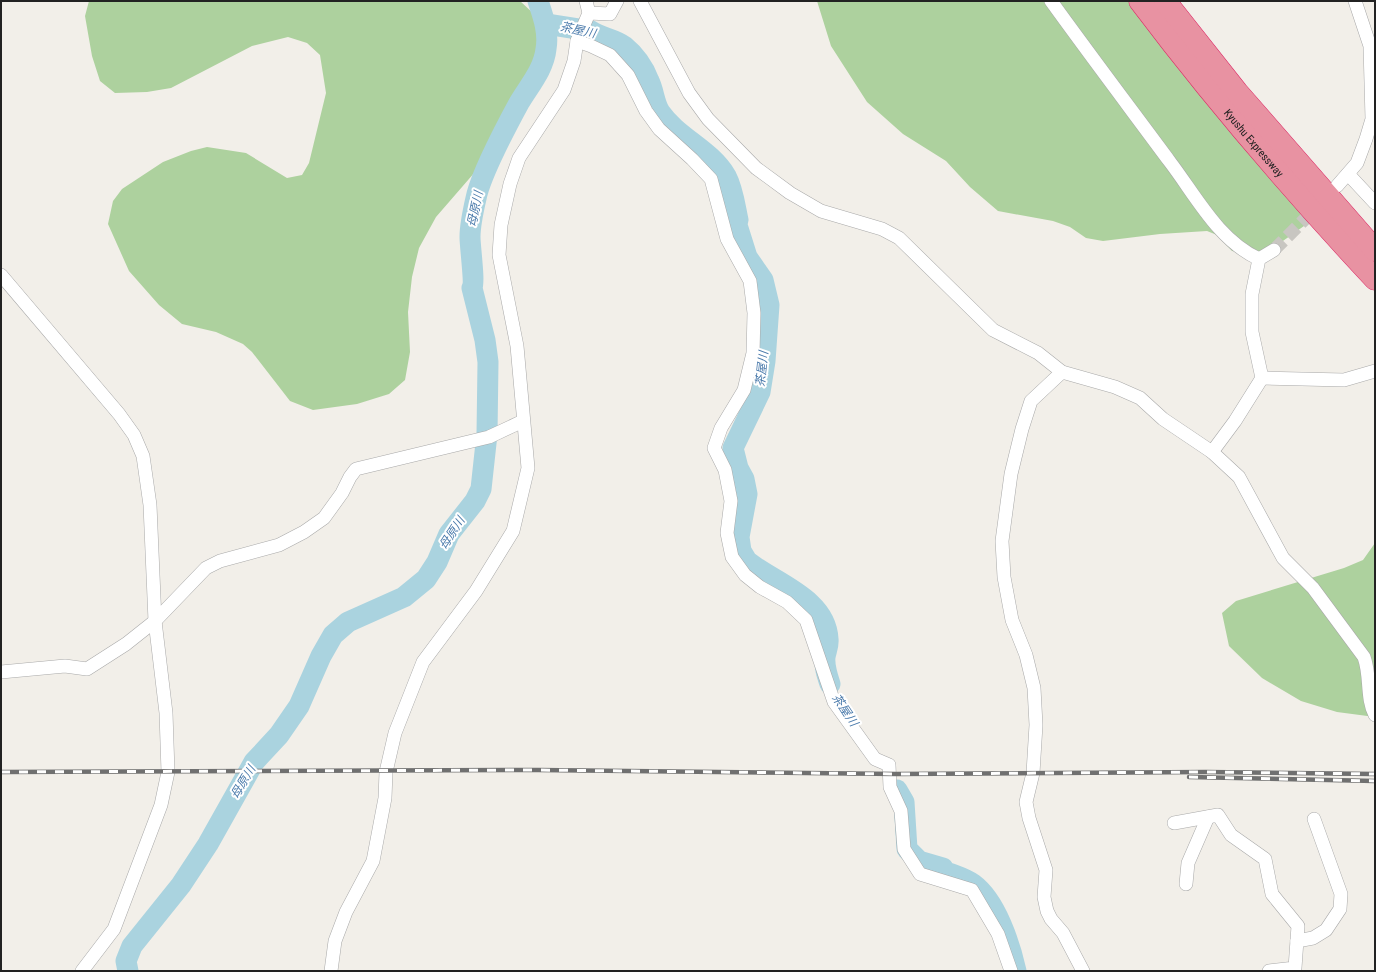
<svg xmlns="http://www.w3.org/2000/svg" width="1376" height="972" viewBox="0 0 1376 972" font-family="'Roboto Condensed','Noto Sans JP',sans-serif">
  <rect width="100%" height="100%" fill="#f2efe9"/>
  <g fill="#add19e">
    <polygon points="89,1 520,1 534,14 541,35 537,73 501,142 436,217 419,248 412,277 408,312 410,352 405,380 389,394 357,404 313,410 290,401 252,352 243,344 216,332 182,324 159,305 129,271 108,224 113,201 122,189 163,162 191,151 207,147 246,153 287,178 302,175 309,163 326,93 320,55 307,43 288,37 252,46 171,88 147,92 115,93 100,81 92,56 85,16"/>
    <polygon points="817,1 1168,1 1335,204 1273,248 1254,254 1232,251 1217,235 1207,231 1160,234 1103,241 1086,238 1070,227 1053,221 998,211 970,187 946,161 903,134 867,102 831,46"/>
    <polygon points="1375,543 1375,717 1337,712 1301,701 1262,678 1229,646 1222,613 1236,601 1344,568 1363,560"/>
  </g>
  <g fill="none" stroke-linecap="round" stroke-linejoin="round">
    <g stroke="#aad3df" stroke-width="21">
      <path d="M546 24 591 31C599 37 615 39 624 46 635 55 644 68 649 81 654 91 654 103 660 112 678 138 710 149 726 176 733 189 735 206 738 220L736 222 747 257 763 280 769 305 765 361 760 392 733 448 738 468 744 479 747 494 739 537 741 551 747 561C774 583 826 598 828 639 829 645 826 651 825 657 824 666 827 675 830 684"/>
      <path d="M897 790 904 802 907 849 919 861 943 868 944 871C953 875 965 878 973 884 996 901 1010 944 1016 971"/>
      <path d="M128 971 126 961 132 946 181 885 208 844 254 762 279 735 299 706 321 656 333 635 348 622 404 597 426 579 437 562 449 534 475 501 481 489 487 434 488 362 485 340 472 288C475 282 470 247 470 237 470 223 474 207 477 194 484 168 506 127 519 103 529 86 544 69 546 49 549 32 543 16 538 1"/>
    </g>
    <polyline stroke="#c8c6c1" stroke-width="13" stroke-dasharray="13 6" stroke-linecap="butt" points="1274,250 1318,206"/>
    <defs>
      <g id="street">
        <path d="M640 1 689 93 708 119 756 168 790 193 821 211 882 229 899 238 993 330 1038 353 1062 372 1115 387 1140 398 1163 419 1212 452 1239 477 1283 558 1313 588 1364 657C1371 676 1366 698 1375 715"/>
        <path d="M1051 1C1090 55 1130 108 1170 162 1196 196 1218 240 1259 259"/>
        <polyline points="589,13 610,14 617,1"/>
        <polyline points="577,41 591,46 610,55 628,75 646,111 659,129 692,159 711,179 727,239 750,281 754,313 753,353 744,390 721,428 714,448 725,470 731,501 727,533 732,557 745,575 760,587 787,602 806,620 834,702 875,759 889,765 890,787 901,811 904,849 920,874 972,890 998,934 1011,971"/>
        <polyline points="1348,174 1375,203"/>
        <polyline points="1337,186 1357,163 1366,139 1372,119 1370,46 1355,1"/>
        <polyline points="1,275 119,414 134,435 143,456 150,505 155,621 166,713 168,772 161,805 114,929 82,971"/>
        <polyline points="1062,372 1031,401 1022,429 1011,474 1002,541 1004,577 1012,620 1026,655 1034,688 1036,725 1033,773 1026,802 1029,818 1046,870 1044,897 1047,911 1051,919 1063,933 1083,971"/>
        <polyline points="1262,378 1344,380 1375,371"/>
        <polyline points="1212,452 1235,421 1262,378 1252,332 1252,294 1259,259 1274,250"/>
        <polyline points="1,672 65,666 87,669 126,644 155,621 206,568 220,561 279,545 304,532 324,518 342,493 350,477 356,469 489,437 523,421"/>
        <polyline points="1174,823 1218,815 1231,835 1265,859 1272,894 1298,926 1295,968 1269,971"/>
        <polyline points="1186,884 1188,863 1208,817"/>
        <polyline points="1297,941 1313,938 1326,930 1340,909 1341,894 1314,819"/>
        <polyline points="331,971 335,941 346,912 373,861 385,798 386,772 395,733 423,662 476,591 513,531 528,468 517,346 499,255 501,225 510,184 519,158 564,90 574,61 577,41 589,13 586,1"/>
      </g>
      <g id="highway">
        <path id="s1" d="M1140 1C1213 98 1292 190 1375 279"/>
        <polyline points="1165,1 1237,92 1375,250"/>
      </g>
    </defs>
    <use href="#street" stroke="#a9a9a9" stroke-width="14"/>
    <use href="#highway" stroke="#dc2a67" stroke-width="23"/>
    <use href="#street" stroke="#fff" stroke-width="13"/>
    <use href="#highway" stroke="#e892a2" stroke-width="22"/>
    <defs>
      <g id="rail">
        <polyline points="1,772 538,770 897,774 1206,772 1375,774"/>
        <polyline points="1189,777 1375,781"/>
      </g>
    </defs>
    <use href="#rail" stroke="#707070" stroke-width="4.5"/>
    <use href="#rail" stroke="#fff" stroke-width="3" stroke-dasharray="9" stroke-linecap="butt"/>
  </g>
  <g text-anchor="middle" stroke-width="4" stroke-linejoin="round" paint-order="stroke">
    <g font-size="11" fill="#222" stroke="#fff">
      <text dy="4" stroke="none"><textPath href="#s1" startOffset="182">Kyushu Expressway</textPath></text>
    </g>
    <g font-size="12" font-style="italic" fill="#4a7aab" stroke="#fff">
      <text transform="translate(578 30) rotate(12)" y="4">茶屋川</text>
      <text transform="translate(475 209) rotate(-78)" y="4">母原川</text>
      <text transform="translate(762 369) rotate(-84)" y="4">茶屋川</text>
      <text transform="translate(452 533) rotate(-57)" y="4">母原川</text>
      <text transform="translate(845 710) rotate(56)" y="4">茶屋川</text>
      <text transform="translate(243 782) rotate(-59)" y="4">母原川</text>
    </g>
  </g>
  <rect width="1376" height="972" fill="none" stroke="#222222" stroke-width="4"/>
</svg>
